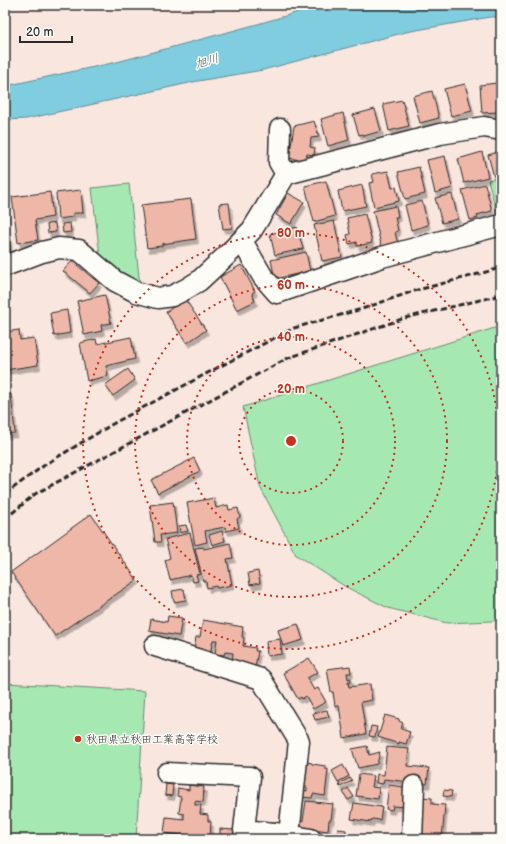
<svg xmlns="http://www.w3.org/2000/svg" width="506" height="844" viewBox="0 0 506 844" font-family="'Balsamiq Sans','Klee One',sans-serif">
  <defs>
    <filter id="shadow"><feDropShadow dx="2.5" dy="4.5" stdDeviation="0" flood-color="#0004"/></filter>
  </defs>
  <rect width="100%" height="100%" fill="#f9e7df"/>
  <filter id="ink" filterUnits="userSpaceOnUse"><feTurbulence type="fractalNoise" baseFrequency=".025" numOctaves="2"/><feDisplacementMap in="SourceGraphic" scale="8" xChannelSelector="R" yChannelSelector="G"/><feConvolveMatrix kernelMatrix="1 2 1 2 8 2 1 2 1" color-interpolation-filters="sRGB"/></filter>
  <g filter="url(#ink)">
    <g fill="#a6e8b2" stroke="#688a6e">
      <polygon points="501,177 501,216 498,218 488,180"/>
      <polygon points="129,184 140,286 135,285 100,256 92,188"/>
      <polygon points="501,326 501,619 492,621 447,623 388,608 346,587 296,555 260,487 243,407"/>
      <polygon points="5,683 145,691 136,839 5,839"/>
    </g>
    <polygon fill="#80cddf" stroke="#5e8c97" points="323,5 501,5 501,17 490,17 406,32 263,70 198,81 26,119 5,120 5,86 117,62 254,25"/>
    <g fill="#efb7a7" stroke="#2b2b2b" filter="url(#shadow)">
      <polygon points="497,83 498,112 482,113 480,85"/>
      <polygon points="465,84 472,111 451,116 444,89"/>
      <polygon points="432,91 439,118 420,123 413,96"/>
      <polygon points="402,100 409,126 389,131 383,104"/>
      <polygon points="375,109 381,131 364,136 364,134 359,135 353,115"/>
      <polygon points="343,113 349,140 328,146 321,119"/>
      <polygon points="314,121 319,137 311,138 310,147 315,148 314,155 307,154 305,161 289,158 294,126"/>
      <polygon points="501,151 501,175 494,177 488,155"/>
      <polygon points="482,152 488,177 464,183 458,159"/>
      <polygon points="445,156 452,188 435,193 427,160"/>
      <polygon points="419,167 425,194 405,199 398,172"/>
      <polygon points="388,171 392,188 396,187 399,201 374,207 369,183 374,182 372,174"/>
      <polygon points="326,181 335,216 314,222 305,186"/>
      <polygon points="485,184 492,211 477,215 478,218 470,220 462,190"/>
      <polygon points="362,185 366,206 342,211 338,191"/>
      <polygon points="81,190 83,213 73,213 73,217 58,219 56,193"/>
      <polygon points="50,192 53,217 35,220 38,240 18,243 12,197"/>
      <polygon points="288,193 304,202 291,224 276,215"/>
      <polygon points="452,194 458,219 442,223 435,198"/>
      <polygon points="5,198 8,218 5,218"/>
      <polygon points="191,199 196,239 162,244 162,246 147,248 141,205"/>
      <polygon points="422,201 428,225 411,230 405,205"/>
      <polygon points="229,203 232,228 223,229 219,204"/>
      <polygon points="396,206 398,217 395,217 398,231 395,232 398,245 382,249 373,211"/>
      <polygon points="365,214 372,243 357,246 357,242 349,244 347,235 350,234 347,218"/>
      <polygon points="334,221 342,257 322,261 314,225"/>
      <polygon points="5,223 7,223 11,255 5,256"/>
      <polygon points="55,223 56,232 48,233 47,224"/>
      <polygon points="70,223 71,232 63,233 62,224"/>
      <polygon points="297,227 303,249 275,255 270,234"/>
      <polygon points="306,252 310,271 275,279 271,260"/>
      <polygon points="72,261 99,283 90,293 63,271"/>
      <polygon points="241,265 255,291 252,293 255,301 237,310 220,277"/>
      <polygon points="105,295 111,323 101,325 102,331 84,335 77,301"/>
      <polygon points="185,299 206,330 187,343 166,312"/>
      <polygon points="67,310 70,333 54,336 50,313"/>
      <polygon points="19,330 20,340 34,338 38,365 5,370 5,332"/>
      <polygon points="131,337 135,359 106,366 108,376 87,381 80,343 96,339 97,344"/>
      <polygon points="128,369 135,380 113,396 105,385"/>
      <polygon points="5,394 11,394 15,433 5,434"/>
      <polygon points="194,458 200,471 158,493 151,480"/>
      <polygon points="214,498 216,508 228,505 229,510 238,508 240,517 237,519 239,528 226,531 225,527 205,531 207,542 195,545 187,503"/>
      <polygon points="173,502 177,533 160,535 161,542 155,542 150,505"/>
      <polygon points="91,514 137,580 55,636 11,572"/>
      <polygon points="186,525 188,531 180,533 179,526"/>
      <polygon points="222,531 225,541 212,545 209,535"/>
      <polygon points="190,533 200,574 196,575 198,581 193,582 191,575 170,580 165,560 170,558 165,539"/>
      <polygon points="230,543 233,558 227,559 232,585 217,588 216,586 207,588 206,581 203,581 195,548 203,547 204,549"/>
      <polygon points="258,571 260,583 250,585 248,573"/>
      <polygon points="184,589 186,600 174,602 172,591"/>
      <polygon points="168,616 182,618 179,636 149,631 151,619 167,622"/>
      <polygon points="203,620 243,627 242,637 244,638 243,646 256,648 255,651 258,651 255,667 232,663 233,653 225,652 224,655 215,654 217,640 213,640 210,654 194,651 196,637 200,637"/>
      <polygon points="298,624 303,640 283,646 278,630"/>
      <polygon points="280,639 282,654 267,656 266,641"/>
      <polygon points="309,658 318,672 307,678 314,690 318,688 326,702 313,709 306,696 302,699 301,697 298,699 283,673"/>
      <polygon points="350,666 351,673 347,673 348,679 351,678 351,682 348,682 349,687 370,684 372,700 361,702 366,734 344,738 339,706 335,706 333,692 331,692 327,669"/>
      <polygon points="327,710 329,717 315,720 313,713"/>
      <polygon points="385,715 399,719 399,721 403,723 401,729 410,732 406,744 399,742 399,744 378,737"/>
      <polygon points="371,726 377,727 375,737 369,736"/>
      <polygon points="367,746 369,755 380,752 377,764 358,768 352,749"/>
      <polygon points="387,747 409,749 407,766 429,768 427,784 384,779 383,784 376,783 377,774 384,775"/>
      <polygon points="306,762 312,763 312,764 326,766 325,769 328,769 325,796 313,794 312,798 302,797 303,790 307,791 307,787 304,787 306,778 304,778"/>
      <polygon points="343,765 349,776 338,782 332,771"/>
      <polygon points="359,774 374,776 372,787 379,788 378,799 356,796"/>
      <polygon points="350,778 352,781 340,787 339,784"/>
      <polygon points="166,784 173,785 172,796 165,795"/>
      <polygon points="189,785 204,787 203,802 195,801 195,805 201,805 200,814 208,815 208,821 211,822 210,838 164,833 166,817 184,819 184,814 179,813 181,797 177,796 178,788 189,790"/>
      <polygon points="389,785 410,788 407,807 393,806 392,810 386,809"/>
      <polygon points="348,788 354,797 348,800 343,792"/>
      <polygon points="444,790 452,791 451,797 443,796"/>
      <polygon points="422,797 432,798 432,804 445,805 442,839 423,839 424,838 418,837"/>
      <polygon points="306,801 333,804 331,820 329,820 328,831 313,829 312,834 299,832 301,821 303,821"/>
      <polygon points="354,803 382,807 380,820 372,819 371,822 351,819"/>
      <polygon points="220,829 234,830 233,838 220,837"/>
      <polygon points="338,829 346,830 346,835 337,834"/>
      <rect x="335" y="836" width="28" height="3"/>
    </g>
    <g fill="none" stroke-linecap="round" stroke-linejoin="round">
      <defs>
        <g id="minor">
          <polyline points="280,129 279,162 286,174"/>
          <polyline points="242,241 263,277 277,293 382,257 501,225"/>
          <polyline points="5,266 42,252 59,248 79,250 115,281 136,292 158,298 172,296 186,289 199,281 226,256 252,230 286,174 440,134 484,127 501,130"/>
          <polyline points="155,646 261,679 299,741 289,835 274,833 274,839"/>
          <polyline points="167,773 250,777 244,830 274,833"/>
          <polyline points="289,835 311,839"/>
          <polyline points="412,839 414,786"/>
        </g>
      </defs>
      <use href="#minor" stroke="#2b2b2b" stroke-width="23"/>
      <use href="#minor" stroke="#fdfcf7" stroke-width="20"/>
      <g stroke="#2b2b2b" stroke-width="3" stroke-dasharray="6 3" stroke-linecap="butt">
        <polyline points="5,494 46,464 116,422 215,369 294,328 362,309 414,291 501,268"/>
        <polyline points="5,519 35,494 288,358 405,318 501,295"/>
      </g>
    </g>
  </g>
  <g fill="none" stroke="#c8321e" stroke-width="2" stroke-dasharray="2 4">
    <circle cx="291" cy="441" r="52"/>
    <circle cx="291" cy="441" r="104"/>
    <circle cx="291" cy="441" r="156"/>
    <circle cx="291" cy="441" r="208"/>
  </g>
  <circle fill="#c8321e" stroke="#fdfcf7" stroke-width="1.5" cx="78" cy="739" r="4"/>
  <g text-anchor="middle" stroke-width="3" stroke-linejoin="round" paint-order="stroke">
    <g font-size="11" fill="#2b2b2b" stroke="#fdfcf7" text-anchor="start">
      <text x="86" y="743">秋田県立秋田工業高等学校</text>
    </g>
    <g font-size="12" font-style="italic" fill="#445c61" stroke="#fdfcf7">
      <text transform="translate(207 61) rotate(-16)" y="4">旭川</text>
    </g>
  </g>
  <circle cx="291" cy="441" r="6" fill="#c8321e" stroke="#fdfcf7" stroke-width="2"/>
  <g font-size="12" text-anchor="middle" font-weight="bold" fill="#c8321e" stroke="#fdfcf7" stroke-width="3" stroke-linejoin="round" paint-order="stroke">
    <text x="291" y="237">80 m</text>
    <text x="291" y="289">60 m</text>
    <text x="291" y="341">40 m</text>
    <text x="291" y="393">20 m</text>
  </g>
  <rect width="506" height="844" fill="none" stroke="#fdfcf7" stroke-width="20"/>
  <rect x="10" y="10" width="486" height="824" fill="none" stroke="#2b2b2b" stroke-width="1.5" filter="url(#ink)"/>
  <path d="M20 36v6h52v-6" fill="none" stroke="#2b2b2b" stroke-width="2"/>
  <text x="26" y="36" font-size="12" fill="#2b2b2b" stroke="#fdfcf7" stroke-width="3" paint-order="stroke">20 m</text>
</svg>
